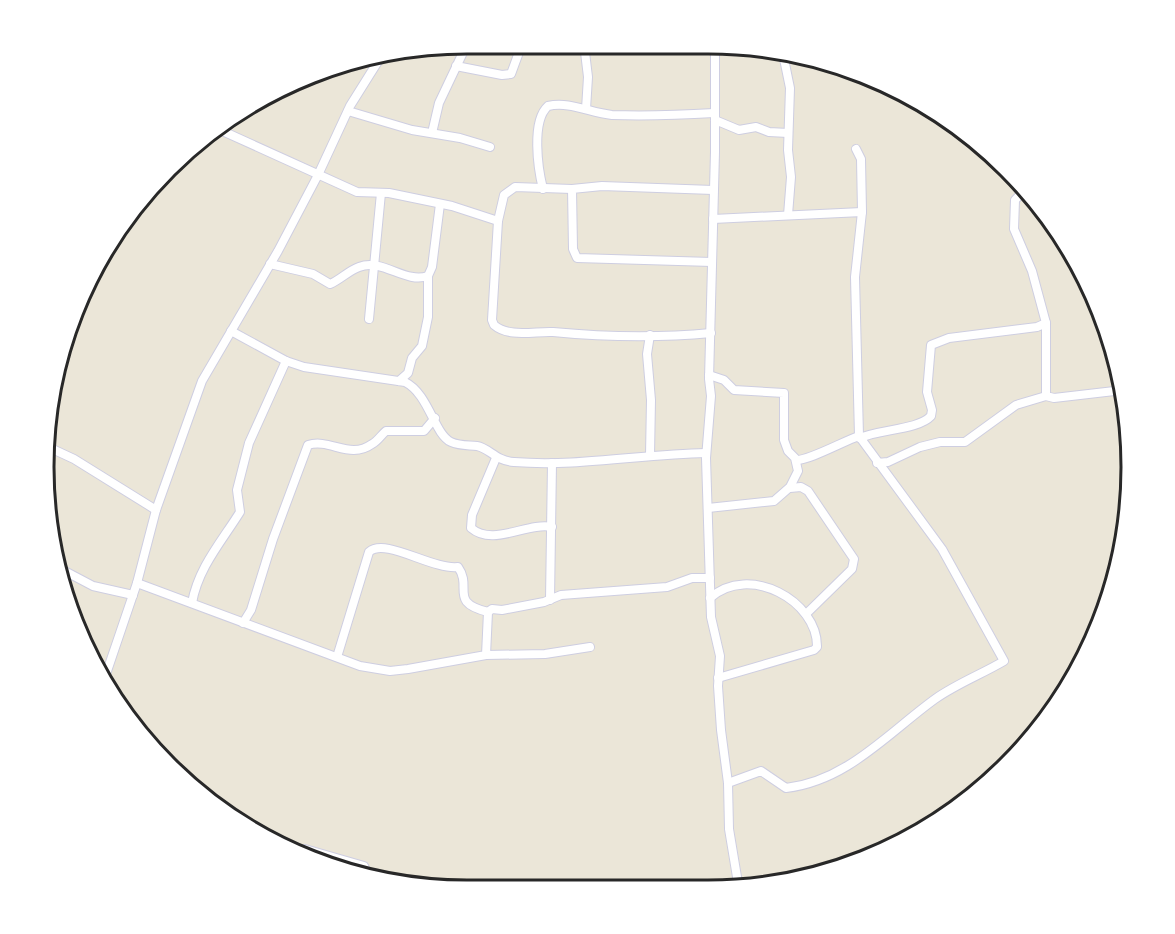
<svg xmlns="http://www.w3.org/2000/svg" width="1175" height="934" viewBox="0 0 1175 934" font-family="Manrope,sans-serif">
  <rect width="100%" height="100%" fill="#ebe6d8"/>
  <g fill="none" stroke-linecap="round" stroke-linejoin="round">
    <defs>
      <g id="minor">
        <polyline points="584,44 588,77 586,109"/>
        <polyline points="715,44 715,152 709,379 711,396 706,458 711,617 720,656 718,686 721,730 728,783 729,829 739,889"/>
        <polyline points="783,54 790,88 788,150 791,177 788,215"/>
        <polyline points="456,66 502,75 511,74 522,44"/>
        <polyline points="348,111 412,130 460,138 490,147"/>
        <polyline points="715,120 739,130 756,127 769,132 788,133"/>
        <polyline points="218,129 357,192 389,193 452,206 498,221"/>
        <polyline points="432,133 439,103 467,44"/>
        <polyline points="856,149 861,159 862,212"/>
        <path d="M543 189C538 169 531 121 548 106 570 101 590 113 612 115 646 116 680 115 714 113"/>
        <path d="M572 189 515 187 504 195 498 221 492 320 494 325C509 338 535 331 553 332 605 337 658 338 711 333"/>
        <path d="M713 219 862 212 855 277 859 436 942 549 1004 661C982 674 956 684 935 699 888 733 847 781 786 788L761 771 728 783"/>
        <polyline points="712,262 577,258 573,249 572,189 602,186 713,190"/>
        <path d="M270 264 313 274 330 284C340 280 348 271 359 267 383 258 405 284 428 276L432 267 440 204"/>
        <polyline points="369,319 381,193"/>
        <polyline points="1046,323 1046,396 1054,398 1123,390"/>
        <path d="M231 331 286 361 304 367 405 382C429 394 434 434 451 442 460 446 468 445 477 446 489 448 496 461 514 462 578 467 642 454 706 453"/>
        <polyline points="650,335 647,354 651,400 650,455"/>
        <polyline points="399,381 408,373 412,358 422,346 428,317 428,276"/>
        <path d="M860 438C880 429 918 430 931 416L932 410 927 392 931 345 949 338 1037 327 1046 323 1032 271 1014 229 1015 200 1023 192"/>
        <polyline points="46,446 74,459 156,510"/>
        <path d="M496 458 472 515 471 528C493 547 527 522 552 527"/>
        <path d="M796 460C808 461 844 441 859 436"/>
        <polyline points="877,463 888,462 920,447 940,442 965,442 1016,405 1046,396"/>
        <polyline points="790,488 801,487 808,491 854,559 852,569 806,614"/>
        <polyline points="708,508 774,501 790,487 798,471 795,458 788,451 784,440 784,393 734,390 724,380 709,375"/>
        <polyline points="57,567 93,586 133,595"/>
        <polyline points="137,583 360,666 390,671 408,669 486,655 488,612 492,609 502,610 544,602 561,595 667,587 692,578 710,578"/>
        <path d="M710 598C749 563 818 601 817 647L814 650 718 678"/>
        <polyline points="550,600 552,463"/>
        <path d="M192 603C198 568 222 541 240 512L237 490 249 443 286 361"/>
        <path d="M243 623 251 610 273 539 308 445C330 438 350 460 372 444 378 441 381 435 386 431H424L435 418"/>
        <polyline points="486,655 545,654 590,647"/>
        <path d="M337 657 369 552C385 537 432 570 458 567 473 588 448 602 488 612"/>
        <polyline points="103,683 137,583 156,510 202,381 278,251 318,175 350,106 382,55"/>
        <polyline points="301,856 305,849 364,866 369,878"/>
      </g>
    </defs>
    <use href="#minor" stroke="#cecee1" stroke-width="10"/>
    <use href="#minor" stroke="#fff" stroke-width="8"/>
  </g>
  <path d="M0 0H1175V934H0ZM467 54H708A413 413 0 0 1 1121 467V467A413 413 0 0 1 708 880H467A413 413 0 0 1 54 467V467A413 413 0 0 1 467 54Z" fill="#fff" fill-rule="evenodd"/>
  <path fill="none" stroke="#282828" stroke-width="3" d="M467 54H708A413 413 0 0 1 1121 467V467A413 413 0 0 1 708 880H467A413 413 0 0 1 54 467V467A413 413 0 0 1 467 54Z"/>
</svg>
